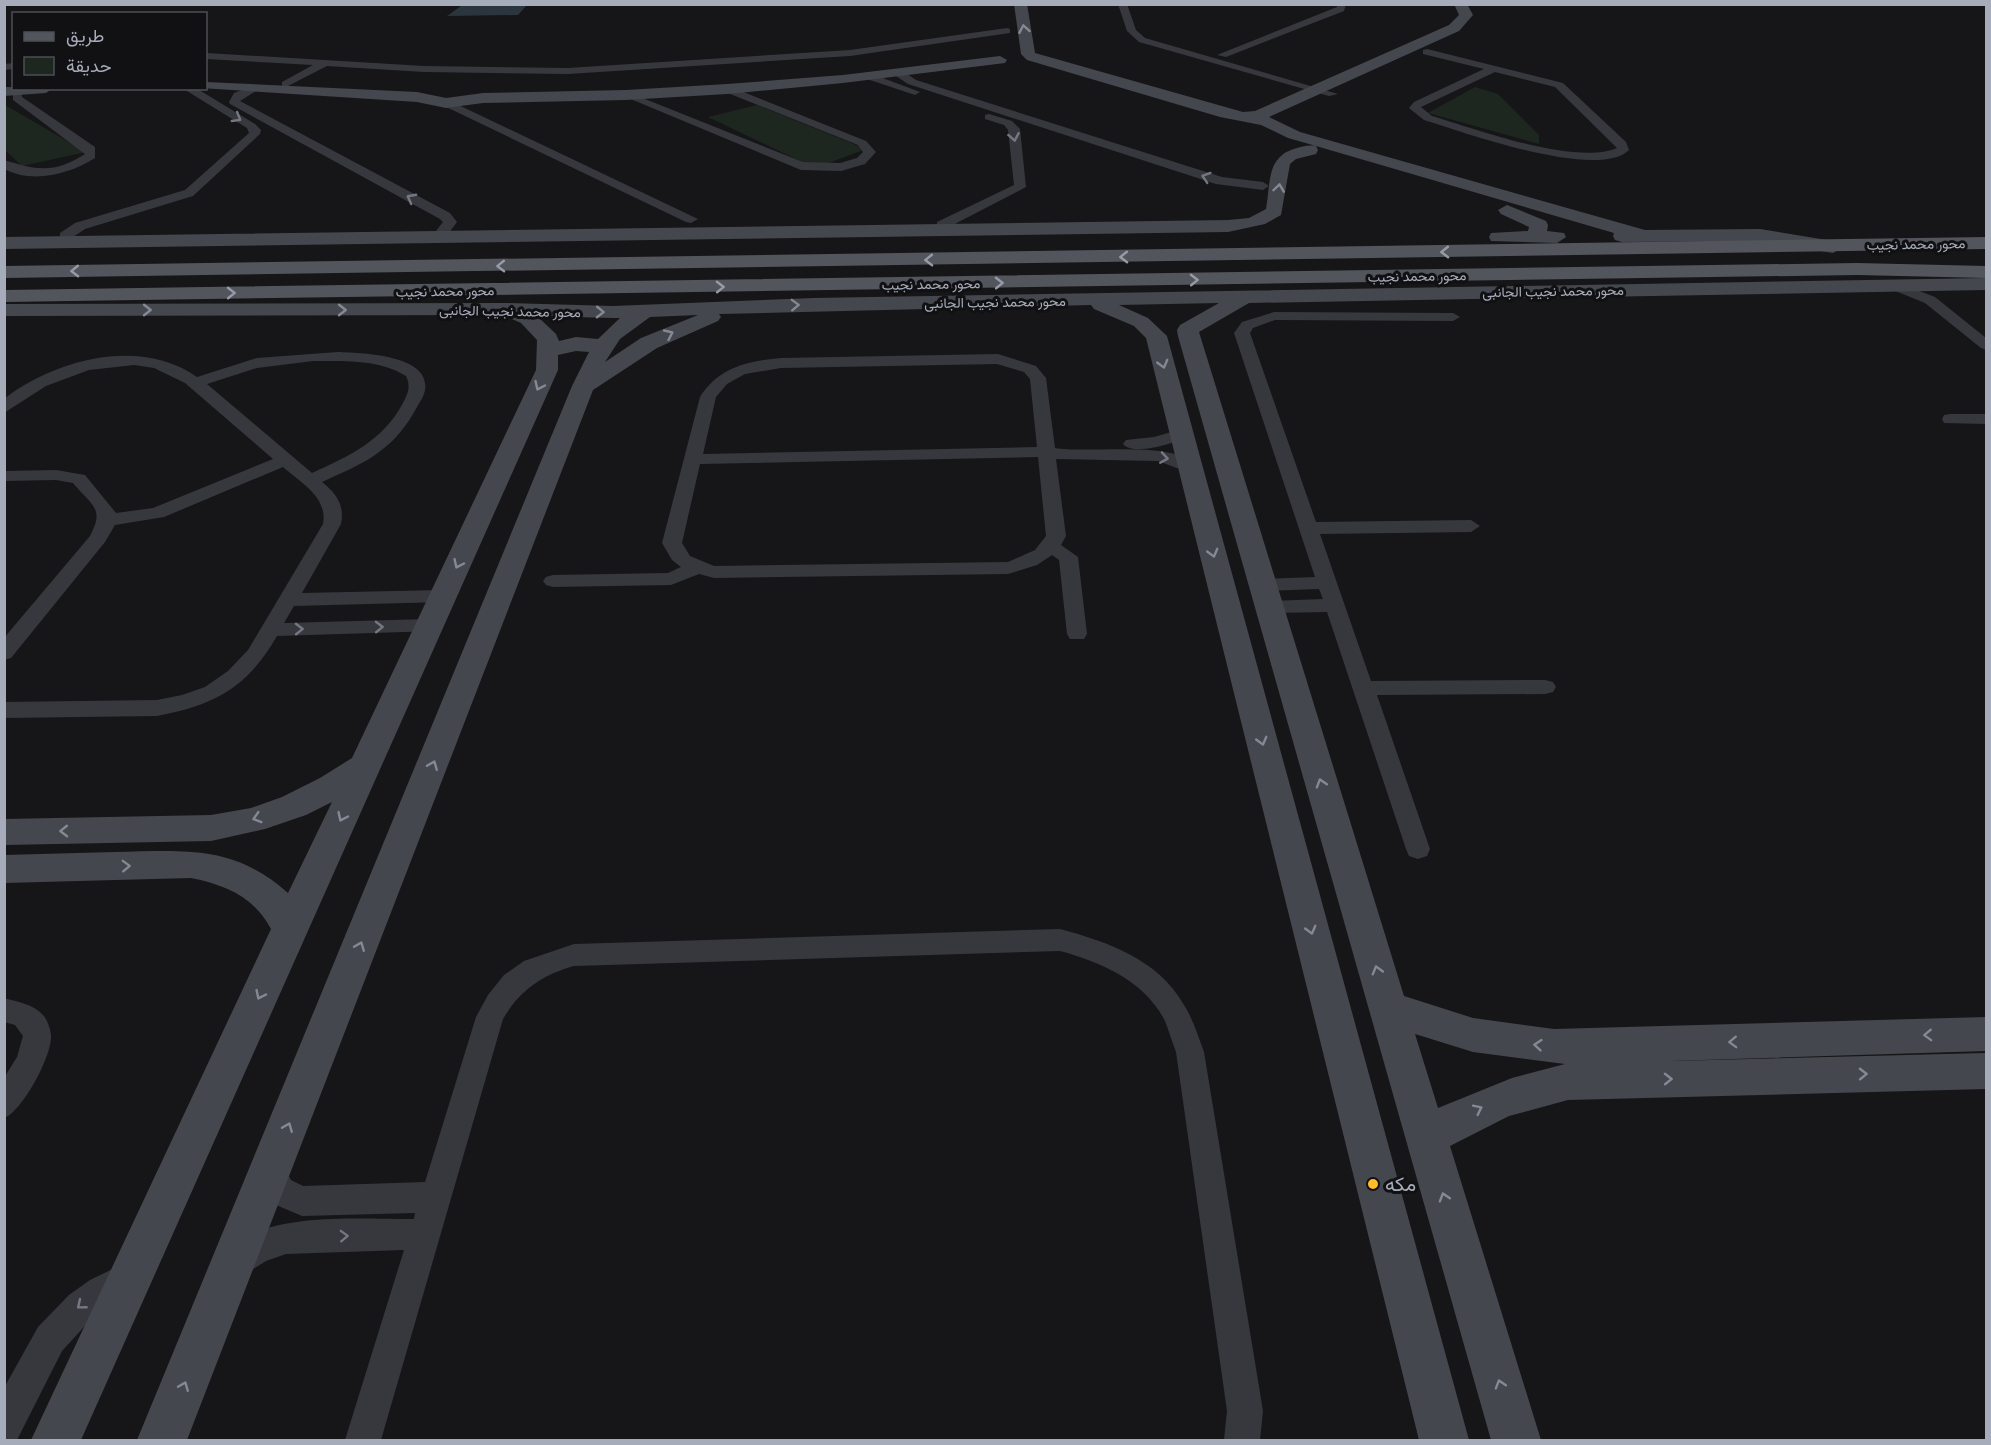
<svg xmlns="http://www.w3.org/2000/svg" width="1991" height="1445" viewBox="0 0 1991 1445" font-family="'IBM Plex Sans',Vazirmatn,sans-serif">
  <rect width="100%" height="100%" fill="#161618"/>
  <g fill="#1e271f">
    <polygon points="1475,87 1498,94 1539,135 1539,144 1428,113"/>
    <polygon points="5,105 86,152 22,166 5,150"/>
    <polygon points="757,105 866,149 815,168 708,117"/>
  </g>
  <polygon fill="#2b353e" points="527,5 518,15 447,16 461,6"/>
  <g fill="none" stroke-linecap="round" stroke-linejoin="round">
    <g fill="#37383e" fill-rule="evenodd">
      <polygon points="1118,4 1127,4 1136,30 1145,38 1338,94 1329,96 1139,42 1127,31"/>
      <polygon points="1337,4 1346,4 1344,11 1226,57 1217,55 1337,7"/>
      <polygon points="1007,28 1010,29 1010,33 850,56 568,74 424,72 327,66 286,87 282,86 282,82 313,65 206,59 206,53 424,66 568,68 850,50"/>
      <path d="M1427 49 1563 83 1626 142 1629 150C1598 181 1463 132 1424 120L1409 108 1414 102 1484 69 1423 54V50ZM1495 72 1555 87 1617 148C1575 166 1476 129 1432 116L1421 107Z"/>
      <polygon points="14,63 14,69 4,70 4,64"/>
      <polygon points="900,69 916,80 1222,177 1263,182 1269,186 1263,190 1216,184 908,84 896,76 895,72"/>
      <polygon points="864,74 872,74 920,92 915,95 864,78"/>
      <polygon points="250,87 259,89 240,101 450,213 457,222 448,234 438,234 436,231 443,222 440,219 230,104 229,102 234,93"/>
      <polygon points="723,87 731,87 866,141 876,152 865,164 841,171 801,170 621,95 630,93 803,162 840,163 857,158 863,152 858,145 723,91"/>
      <polygon points="182,88 196,88 255,124 261,130 260,134 193,196 85,229 70,239 60,239 60,233 75,223 185,190 249,133 247,128"/>
      <path d="M13 89H21L22 97 95 147V158C70 174 33 184 4 169V160C37 170 54 174 85 154L13 100Z"/>
      <polygon points="442,101 450,101 698,219 691,223 686,222 442,105"/>
      <polygon points="989,114 1012,121 1020,129 1026,187 947,228 937,228 937,222 1014,185 1008,130 1004,125 985,119 985,115"/>
      <polygon points="1893,281 1935,297 1986,338 1986,350 1981,348 1925,303 1888,288 1886,285"/>
      <polygon points="1274,312 1453,313 1460,317 1453,321 1275,320 1253,328 1250,333 1316,522 1471,520 1480,526 1471,532 1320,534 1371,681 1545,680 1553,682 1556,687 1553,692 1545,694 1377,695 1430,849 1427,856 1418,859 1409,856 1406,849 1327,612 1269,613 1262,612 1259,607 1262,602 1269,601 1323,599 1319,589 1263,591 1256,589 1253,585 1256,581 1263,579 1315,577 1234,333 1242,322"/>
      <path d="M338 352C359 353 431 354 425 390 424 396 420 402 417 407 408 424 395 441 379 452 362 465 341 473 322 482 336 493 345 505 341 524L302 593 443 590 450 592 453 596 450 600 443 602 294 606 284 623 429 619 436 621 439 626 436 631 277 636C247 688 215 705 157 716L4 718V702L157 700 182 695 205 687 228 671 248 650 323 524C328 497 301 483 283 467L164 517 115 525 105 542 11 658 4 660V638L90 536C105 508 92 506 73 483L56 480 4 481V471L56 470 85 475 116 513 153 508 273 459 185 383 154 368 134 365 89 370 46 386 4 413V399C56 359 140 337 197 377L257 358ZM313 361C345 361 379 359 406 376 411 387 408 393 403 403 383 441 349 456 312 473L207 384 257 368Z"/>
      <path d="M998 354 1036 366 1046 378 1055 448C1088 454 1179 439 1199 468L1190 473 1158 461 1056 459 1066 536 1061 545 1078 557 1087 634 1084 639H1070L1067 634 1059 560 1052 555 1037 565 1008 574 714 578 699 574 671 585 553 587 546 585 543 581 546 577 553 575 668 573 681 567 672 560 662 543 700 397C719 367 747 361 781 358ZM997 364 1024 372 1030 379 1037 447 703 454 716 397 727 384 745 374 781 368ZM1038 457 1046 536 1035 550 1008 562 714 566 690 556 682 543 700 464Z"/>
      <polygon points="1950,414 1986,414 1986,424 1944,423 1942,419 1944,415"/>
      <path d="M1182 429 1188 430 1191 434 1188 438C1174 442 1134 457 1123 444L1126 440 1154 437Z"/>
      <path d="M1060 929C1108 942 1158 959 1184 1005 1193 1019 1198 1036 1204 1052L1263 1411 1260 1440H1224L1227 1411 1176 1052C1172 1042 1169 1031 1165 1021 1145 981 1101 962 1060 951L574 966C542 975 520 990 503 1019L381 1440H345L404 1250 286 1254 266 1261 237 1279 226 1274 221 1263C243 1208 364 1220 414 1219L415 1213 302 1216 269 1202 255 1172 259 1162 270 1157 281 1162 291 1180 303 1186 425 1182 476 1017 488 995 504 975 524 961 574 944Z"/>
      <path d="M4 998C18 1002 33 1004 43 1015 47 1019 51 1030 51 1036 52 1056 22 1112 4 1118V1078L17 1057 23 1036 15 1025 4 1022Z"/>
      <polygon points="127,1262 139,1266 143,1278 139,1290 92,1318 62,1351 17,1440 4,1440 4,1388 38,1327 69,1295 90,1280"/>
    </g>
    <g fill="#45474e" fill-rule="evenodd">
      <path d="M1014 4H1027L1035 53 1243 112 1255 111 1449 25 1459 15 1454 4H1467L1473 15 1459 31 1269 117 1300 132 1645 230 1760 229 1833 241 1843 247 1833 253 1760 241 1622 242 1615 240 1613 236 1614 233 1316 146 1318 150 1316 154 1296 159 1290 164 1281 215 1265 224 1228 232 4 249V237L1228 220 1249 218 1266 209C1271 182 1266 156 1297 148 1304 146 1309 145 1316 146L1288 138 1261 125 1220 117 1027 60 1021 54Z"/>
      <polygon points="1000,56 1007,60 1005,63 843,83 727,94 626,100 483,103 446,108 417,102 200,88 206,88 206,82 417,92 446,98 483,93 626,90 727,84 843,75"/>
      <polygon points="4,87 53,88 46,93 4,96"/>
      <polygon points="1507,205 1546,221 1548,225 1547,231 1564,233 1566,237 1557,243 1491,241 1489,237 1491,233 1528,231 1529,227 1501,214 1498,210"/>
      <path d="M1986 278V290L1249 303 1199 332 1404 996 1473 1018 1554 1029 1986 1017V1051L1671 1061 1986 1053V1089L1568 1100 1509 1116 1450 1146 1541 1440H1491L1178 336 1177 330 1180 325 1219 303 1119 305 1148 318 1167 336 1469 1440H1419L1146 338 1134 326 1094 309 1091 305 719 314 721 317 718 321 657 348 593 390 187 1440H137L572 386 589 352 576 351 558 355V370L81 1440H31L271 929C254 897 226 885 191 878L4 883V855C41 854 78 853 115 852 184 851 233 844 288 893L332 802 306 815 265 829 211 841 4 845V819L211 815 251 808 282 797 320 778 352 758 536 370 537 340 521 323 503 315 4 316V304L508 303 613 306 814 298ZM698 315 641 338 605 362 620 339 650 317ZM537 316 613 318H620L598 339 576 337 559 341 556 334ZM1415 1034 1473 1052 1565 1064 1512 1078 1438 1108Z"/>
    </g>
    <g fill="#53555d" fill-rule="evenodd">
      <polygon points="1986,237 1986,249 4,278 4,266"/>
      <polygon points="1857,263 1986,266 1986,278 1857,275 4,302 4,290"/>
    </g>
  </g>
  <defs><path id="oneway-chevron" d="M-2-3.5L2.5 0L-2 3.5" fill="none" stroke-width="1.6" stroke-linecap="round" stroke-linejoin="round" transform="scale(1.5)"/></defs>
  <g stroke="#858994">
    <use href="#oneway-chevron" transform="translate(1024 29) rotate(-100)"/>
    <use href="#oneway-chevron" transform="translate(1279 188) rotate(-82)"/>
    <use href="#oneway-chevron" transform="translate(795 305) rotate(-2)"/>
    <use href="#oneway-chevron" transform="translate(147 310)"/>
    <use href="#oneway-chevron" transform="translate(342 310)"/>
    <use href="#oneway-chevron" transform="translate(600 312) rotate(1)"/>
    <use href="#oneway-chevron" transform="translate(669 334) rotate(-25)"/>
    <use href="#oneway-chevron" transform="translate(1163 364) rotate(75)"/>
    <use href="#oneway-chevron" transform="translate(539 386) rotate(115)"/>
    <use href="#oneway-chevron" transform="translate(1213 553) rotate(75)"/>
    <use href="#oneway-chevron" transform="translate(458 564) rotate(115)"/>
    <use href="#oneway-chevron" transform="translate(1262 741) rotate(75)"/>
    <use href="#oneway-chevron" transform="translate(433 765) rotate(-68)"/>
    <use href="#oneway-chevron" transform="translate(1321 783) rotate(-107)"/>
    <use href="#oneway-chevron" transform="translate(342 817) rotate(115)"/>
    <use href="#oneway-chevron" transform="translate(257 818) rotate(163)"/>
    <use href="#oneway-chevron" transform="translate(64 831) rotate(179)"/>
    <use href="#oneway-chevron" transform="translate(126 866) rotate(-2)"/>
    <use href="#oneway-chevron" transform="translate(1311 930) rotate(75)"/>
    <use href="#oneway-chevron" transform="translate(360 946) rotate(-68)"/>
    <use href="#oneway-chevron" transform="translate(1377 970) rotate(-106)"/>
    <use href="#oneway-chevron" transform="translate(260 995) rotate(115)"/>
    <use href="#oneway-chevron" transform="translate(1928 1035) rotate(178)"/>
    <use href="#oneway-chevron" transform="translate(1733 1042) rotate(178)"/>
    <use href="#oneway-chevron" transform="translate(1538 1045) rotate(-175)"/>
    <use href="#oneway-chevron" transform="translate(1863 1074) rotate(-1)"/>
    <use href="#oneway-chevron" transform="translate(1668 1079) rotate(-1)"/>
    <use href="#oneway-chevron" transform="translate(1478 1109) rotate(-26)"/>
    <use href="#oneway-chevron" transform="translate(288 1127) rotate(-68)"/>
    <use href="#oneway-chevron" transform="translate(1444 1197) rotate(-107)"/>
    <use href="#oneway-chevron" transform="translate(1500 1384) rotate(-107)"/>
    <use href="#oneway-chevron" transform="translate(184 1386) rotate(-68)"/>
  </g>
  <g stroke="#757882">
    <use href="#oneway-chevron" transform="translate(237 118) rotate(31)"/>
    <use href="#oneway-chevron" transform="translate(1014 137) rotate(80)"/>
    <use href="#oneway-chevron" transform="translate(1206 177) rotate(-162)"/>
    <use href="#oneway-chevron" transform="translate(411 198) rotate(-152)"/>
    <use href="#oneway-chevron" transform="translate(1164 458) rotate(9)"/>
    <use href="#oneway-chevron" transform="translate(379 627) rotate(-1)"/>
    <use href="#oneway-chevron" transform="translate(299 629) rotate(-1)"/>
    <use href="#oneway-chevron" transform="translate(344 1236) rotate(-2)"/>
    <use href="#oneway-chevron" transform="translate(81 1305) rotate(141)"/>
  </g>
  <g stroke="#969ba7">
    <use href="#oneway-chevron" transform="translate(1445 252) rotate(179)"/>
    <use href="#oneway-chevron" transform="translate(1124 257) rotate(179)"/>
    <use href="#oneway-chevron" transform="translate(929 260) rotate(179)"/>
    <use href="#oneway-chevron" transform="translate(501 266) rotate(179)"/>
    <use href="#oneway-chevron" transform="translate(75 271) rotate(179)"/>
    <use href="#oneway-chevron" transform="translate(1194 280) rotate(-1)"/>
    <use href="#oneway-chevron" transform="translate(999 283) rotate(-1)"/>
    <use href="#oneway-chevron" transform="translate(720 287) rotate(-1)"/>
    <use href="#oneway-chevron" transform="translate(231 293) rotate(-1)"/>
  </g>
  <circle fill="#ffbd28" stroke="#111113" stroke-width="2" cx="1373" cy="1184" r="6"/>
  <g text-anchor="middle" stroke-width="6" stroke-linejoin="round" paint-order="stroke">
    <g font-size="14" fill="#a7acba" stroke="#111113">
      <text transform="translate(1916 244) rotate(-1)" y="5">محور محمد نجيب</text>
      <text transform="translate(1417 276) rotate(-1)" y="5">محور محمد نجيب</text>
      <text transform="translate(931 284) rotate(-1)" y="5">محور محمد نجيب</text>
      <text transform="translate(445 291) rotate(-1)" y="5">محور محمد نجيب</text>
      <text transform="translate(1553 291) rotate(-1)" y="5">محور محمد نجيب الجانبى</text>
      <text transform="translate(995 302) rotate(-1)" y="5">محور محمد نجيب الجانبى</text>
      <text transform="translate(510 311) rotate(1)" y="5">محور محمد نجيب الجانبى</text>
    </g>
    <g font-size="20" fill="#a7acba" stroke="#111113" text-anchor="start">
      <text x="1385" y="1191">مكه</text>
    </g>
  </g>
  <rect width="1991" height="1445" fill="none" stroke="#a7acba" stroke-width="12"/>
  <rect x="12" y="12" width="195" height="78" fill="#111113" stroke="#4d4f56" stroke-width="1.5"/>
  <rect x="24" y="32" width="30" height="9" fill="#53555d" stroke="#4d4f56" stroke-width="1.5"/>
  <text x="66" y="42" font-size="18" fill="#a7acba">طريق</text>
  <rect x="24" y="57" width="30" height="18" fill="#1e271f" stroke="#4d4f56" stroke-width="1.5"/>
  <text x="66" y="72" font-size="18" fill="#a7acba">حديقة</text>
</svg>
